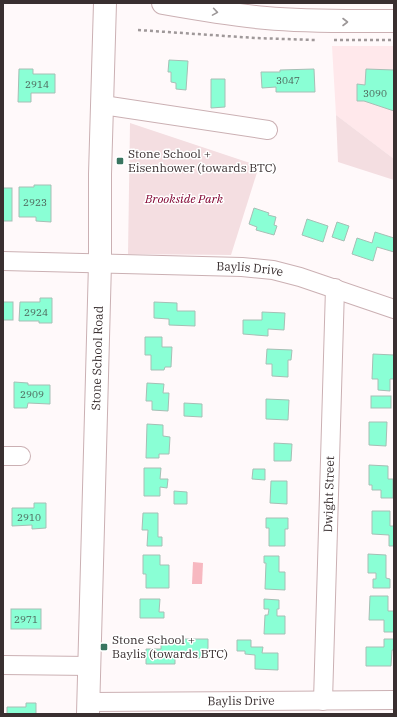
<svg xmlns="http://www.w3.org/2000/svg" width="397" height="717" viewBox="0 0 397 717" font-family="'IBM Plex Serif',serif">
  <rect width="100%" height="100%" fill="#fff9fa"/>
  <polygon fill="#ffe8eb" points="332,46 394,46 394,159 336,115"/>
  <g fill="#f4dee1">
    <polygon points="336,115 394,159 394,180 338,162"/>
    <polygon points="130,123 259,166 231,255 128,254"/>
  </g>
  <polygon fill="#f7b8c0" points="193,562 203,563 202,584 192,584"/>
  <g fill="#8affd5" stroke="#a6bfb5">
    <polygon points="169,60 188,61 186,90 176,89 176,83 171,82 171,72 168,72"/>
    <polygon points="19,69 33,69 33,74 55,74 55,93 31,93 31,102 18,102"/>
    <polygon points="314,69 315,92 276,92 276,87 262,88 261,72 280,72 280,70"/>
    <polygon points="366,69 394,70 394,111 364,101 357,101 357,84 365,85"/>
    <polygon points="211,79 225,79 225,107 211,108"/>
    <polygon points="34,185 51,185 51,222 36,221 36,217 19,217 19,187 34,187"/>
    <rect x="3" y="188" width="9" height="33"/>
    <polygon points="254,208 269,213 268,215 276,217 274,225 277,226 274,235 256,230 257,227 249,224"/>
    <polygon points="307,219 328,226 323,242 302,235"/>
    <polygon points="337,222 349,226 344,241 332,237"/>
    <polygon points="375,232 394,238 394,252 377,247 373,261 352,254 357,238 372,243"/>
    <polygon points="40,298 52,298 52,323 39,323 39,321 19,321 20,302 40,302"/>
    <rect x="3" y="302" width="10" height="18"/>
    <polygon points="154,302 177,303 177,311 195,311 195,326 169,325 169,319 154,318"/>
    <polygon points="262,312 285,313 284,330 268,329 268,336 243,334 243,320 262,320"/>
    <polygon points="145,337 162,337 162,347 172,347 171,367 165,367 164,370 151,370 151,355 145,355"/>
    <polygon points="267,349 292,350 291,360 288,360 288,377 272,376 272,364 266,364"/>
    <polygon points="373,354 394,355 394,379 390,379 390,391 378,390 378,379 372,379"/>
    <polygon points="14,382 28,383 28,385 50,385 50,404 28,403 27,408 14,408"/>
    <polygon points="147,383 164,384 163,393 169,393 168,411 152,410 152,401 146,401"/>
    <rect x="371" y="396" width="20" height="12"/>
    <polygon points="266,399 289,400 288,420 266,419"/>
    <polygon points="184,403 202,404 202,417 184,416"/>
    <polygon points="369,422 387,422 386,446 369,445"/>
    <polygon points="147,424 163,425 163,436 170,437 169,454 159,454 159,458 146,458"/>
    <polygon points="274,443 292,444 291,461 274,461"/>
    <polygon points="369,465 388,466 388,479 393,479 393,498 381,498 381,490 372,490 372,485 369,485"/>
    <polygon points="144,468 161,468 160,479 168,479 167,488 160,487 160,496 144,496"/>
    <polygon points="253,469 265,469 265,480 252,479"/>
    <polygon points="271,481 287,481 287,504 270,503"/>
    <polygon points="174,491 187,492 187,504 174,504"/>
    <polygon points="34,503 46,503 46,528 32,529 32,525 12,526 12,508 34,508"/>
    <polygon points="372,511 390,511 390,526 394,526 394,546 389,546 389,535 372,534"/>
    <polygon points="143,513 158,513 158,537 162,537 162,546 147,546 148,530 142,530"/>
    <polygon points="266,518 288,518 288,529 285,529 285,546 269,546 269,528 266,528"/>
    <polygon points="368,554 386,555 386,578 390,579 390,588 373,588 373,579 376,579 376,573 368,573"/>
    <polygon points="143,555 160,555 160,565 169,565 169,588 146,588 146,574 143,574"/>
    <polygon points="264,556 279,556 279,572 285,572 285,590 265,589 266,563 264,563"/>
    <polygon points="370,596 388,596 388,611 394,611 394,632 384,632 384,620 369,620"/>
    <polygon points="140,599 160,599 159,612 164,612 164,618 140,618"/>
    <polygon points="264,599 279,600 279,609 277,609 277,616 285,616 285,634 264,634 265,615 268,615 269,609 264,609"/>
    <rect x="11" y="609" width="30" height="20"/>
    <polygon points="178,639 208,639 208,658 175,658 175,664 146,664 146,649 161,649 161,641 178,641"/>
    <polygon points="384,639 394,639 394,650 392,650 391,666 366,666 366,647 384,647"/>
    <polygon points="237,640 251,640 251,647 263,647 262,653 278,653 278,670 255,669 255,655 245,654 245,651 237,651"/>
    <polygon points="26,703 36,703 36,714 7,714 7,707 26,707"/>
  </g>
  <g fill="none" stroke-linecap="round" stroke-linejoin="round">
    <defs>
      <g id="minor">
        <polyline points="103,105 268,130"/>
        <path id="s1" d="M3 261 242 267 273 270 300 277 394 309"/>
        <polyline points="3,456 21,456"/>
        <polyline points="3,665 90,666"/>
        <path id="s2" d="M323 701 335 288"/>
        <path id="s3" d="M89 702 394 700"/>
      </g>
      <g id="major">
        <path d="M163 3C197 9 231 15 266 18 308 22 351 21 394 21"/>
        <path id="s4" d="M88 714 100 263V174L105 3"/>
      </g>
    </defs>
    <use href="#minor" stroke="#cbb0b3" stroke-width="20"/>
    <use href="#major" stroke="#cbb0b3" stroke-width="24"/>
    <g stroke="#9f9899" stroke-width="2.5" stroke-dasharray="3 3" stroke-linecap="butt">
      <polyline points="138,30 255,38 315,40"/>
      <polyline points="334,40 394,40"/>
    </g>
    <use href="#minor" stroke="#fff" stroke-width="18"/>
    <use href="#major" stroke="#fff" stroke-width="22"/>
  </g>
  <defs><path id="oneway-chevron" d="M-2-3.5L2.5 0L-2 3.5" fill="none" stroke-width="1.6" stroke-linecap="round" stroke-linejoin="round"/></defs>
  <g stroke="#9c9798">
    <use href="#oneway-chevron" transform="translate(215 12) rotate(9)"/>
    <use href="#oneway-chevron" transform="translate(345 22)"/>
  </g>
  <g fill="#397560" stroke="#fff" stroke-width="1.5">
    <rect x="116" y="157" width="8" height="8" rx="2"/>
    <rect x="100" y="643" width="8" height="8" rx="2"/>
  </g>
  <g text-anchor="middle" stroke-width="3" stroke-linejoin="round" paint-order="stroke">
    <g font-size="10" fill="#4d6359">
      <text x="288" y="84">3047</text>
      <text x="37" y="88">2914</text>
      <text x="375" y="97">3090</text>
      <text x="35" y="206">2923</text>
      <text x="36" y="316">2924</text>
      <text x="32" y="398">2909</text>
      <text x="29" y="521">2910</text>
      <text x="26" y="623">2971</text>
    </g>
    <g font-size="12" fill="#392f30" stroke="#fff" text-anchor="start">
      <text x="128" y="158">Stone School +<tspan x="128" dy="14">Eisenhower (towards BTC)</tspan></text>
      <text x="112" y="644">Stone School +<tspan x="112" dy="14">Baylis (towards BTC)</tspan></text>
    </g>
    <g font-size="12" font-style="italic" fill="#800230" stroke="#fff">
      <text x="184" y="203">Brookside Park</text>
    </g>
    <g font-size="12" fill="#392f30" stroke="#fff">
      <text dy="4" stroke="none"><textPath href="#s1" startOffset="247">Baylis Drive</textPath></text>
      <text dy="4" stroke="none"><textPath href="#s4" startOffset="356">Stone School Road</textPath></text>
      <text dy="4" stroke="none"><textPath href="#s2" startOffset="207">Dwight Street</textPath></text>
      <text dy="4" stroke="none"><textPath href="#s3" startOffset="152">Baylis Drive</textPath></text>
    </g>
  </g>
  <rect width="397" height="717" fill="none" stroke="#392f30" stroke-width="8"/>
</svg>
